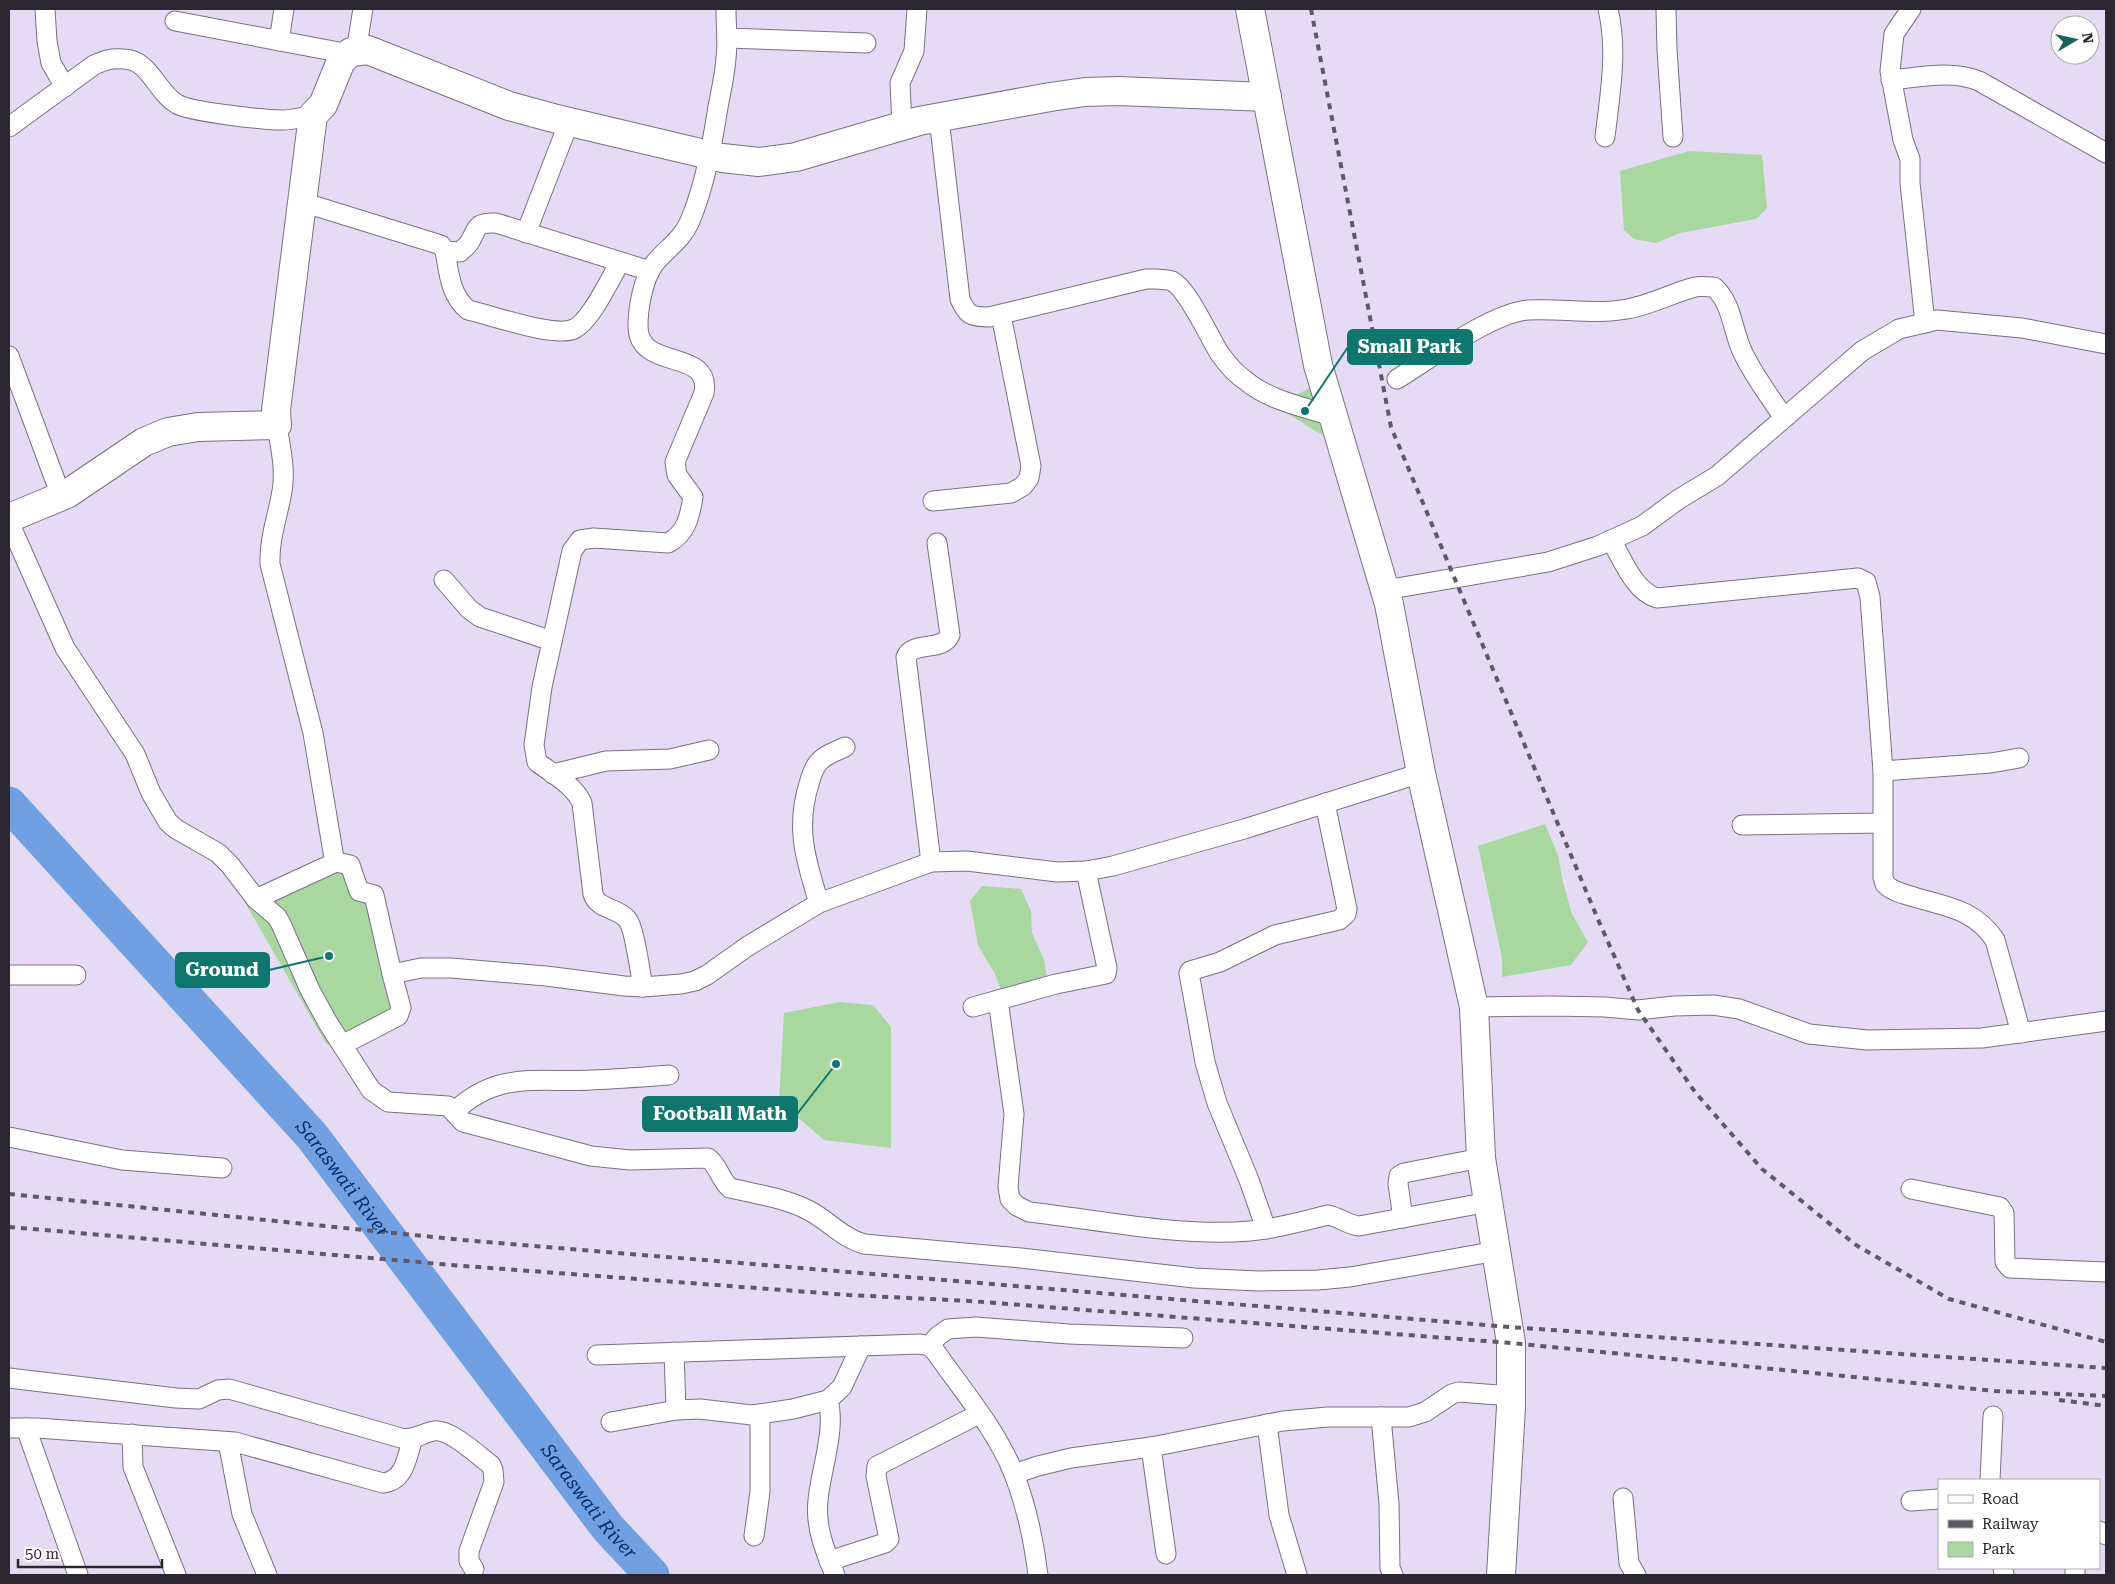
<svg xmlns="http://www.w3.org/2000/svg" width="2115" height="1584" viewBox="0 0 2115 1584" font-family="'Roboto Serif',serif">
  <rect width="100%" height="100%" fill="#e5dbf4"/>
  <g fill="#a8d79f">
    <polygon points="1689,151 1762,155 1767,208 1756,219 1680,233 1656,243 1634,239 1624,230 1620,171"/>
    <polygon points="1316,385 1327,413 1322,435 1282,410 1290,398"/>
    <polygon points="1545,824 1558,855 1563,882 1572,914 1588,942 1571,965 1502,977 1502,958 1478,846"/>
    <polygon points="355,859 399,1011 327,1045 244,901"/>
    <polygon points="982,886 1021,889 1031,911 1032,933 1044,960 1048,983 1003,996 995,974 978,945 970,901"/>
    <polygon points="840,1002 873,1005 891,1027 891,1148 824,1140 779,1101 784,1013"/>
  </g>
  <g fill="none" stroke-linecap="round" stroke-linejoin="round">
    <path stroke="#709fe2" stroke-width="35" id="s1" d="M9 804 312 1136 608 1528 652 1575"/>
    <defs>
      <g id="street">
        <polyline points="45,9 47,41 51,63 65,87"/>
        <polyline points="1666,9 1667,50 1673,137"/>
        <polyline points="1911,9 1894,34 1890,71 1903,140 1910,159 1910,183 1925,323"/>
        <polyline points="175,21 349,54"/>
        <polyline points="727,38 866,43"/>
        <polyline points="279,41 284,9"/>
        <polyline points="356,51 363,9"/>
        <path d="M1891 80C1921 77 1952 70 1979 81L2106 153"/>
        <path d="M939 118 960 299C967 315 971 317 989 317L1146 279C1154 279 1163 278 1172 281 1188 289 1209 337 1220 354 1227 364 1236 374 1246 381 1270 401 1305 407 1334 417"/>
        <polyline points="902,126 900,83 914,51 917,9"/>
        <path d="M9 127 94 65C105 60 111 58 123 59 150 59 156 92 177 104 190 112 265 120 283 120 293 120 303 117 313 115"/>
        <path d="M1605 137C1610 94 1618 51 1608 9"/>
        <path d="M302 202 441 245 445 251C449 273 450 295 468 310 492 315 553 338 574 329 591 321 610 279 620 262"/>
        <polyline points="526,233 569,122"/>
        <path d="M445 251 460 252C463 249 467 246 469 243 478 229 474 222 496 223L650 271"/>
        <polyline points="9,356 61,496"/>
        <path d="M1397 379C1430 359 1491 313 1528 310 1561 308 1594 315 1627 309 1651 305 1672 293 1695 287 1701 286 1708 287 1714 287 1733 304 1732 331 1743 353 1754 376 1770 397 1784 418"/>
        <path d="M277 425C280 446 286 469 282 491 278 516 269 538 270 564L313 733 334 858 336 862 350 865 359 891 374 895 392 974 421 968H451L546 976 624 986 643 987 681 984 695 981 707 975 748 946 819 903 931 862 967 861 1057 872 1086 871 1113 866 1244 829 1421 773"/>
        <polyline points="933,501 1011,493 1023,486 1029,478 1031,466 1001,315"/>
        <polyline points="9,522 65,648 135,754 151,793 168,822 176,829 218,853 230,865 256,899 336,862"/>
        <path d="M1611 540C1623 560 1634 591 1657 598L1858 578 1866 582 1870 597 1883 771V877L1885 884C1893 892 1904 894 1914 897 1947 907 1974 909 1995 940L2021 1033"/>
        <polyline points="444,580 469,609 480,617 552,641"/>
        <polyline points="1385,590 1548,562 1598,546 1642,526 1679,499 1717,476 1862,351 1899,329 1937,320 2022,328 2106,344"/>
        <polyline points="1883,771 1991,763 2019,758"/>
        <polyline points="553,774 606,761 670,759 709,750"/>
        <polyline points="1742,825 1882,823"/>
        <path d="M931 862 906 657C912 641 943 652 950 635L937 543"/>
        <path d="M256 899 277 917 281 924 310 990 328 1023 371 1090 388 1102 448 1106 463 1122 591 1156 630 1160 708 1158C719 1166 720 1180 730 1188 756 1194 784 1198 808 1210 828 1220 842 1238 864 1244L1021 1258 1194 1278 1258 1281 1318 1280 1350 1277 1497 1251"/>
        <path d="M819 903C806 861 795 828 809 784 811 777 813 769 818 763 824 755 837 751 845 747"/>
        <polyline points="9,975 76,975"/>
        <path d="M643 987C640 973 635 928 627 919 617 907 598 910 593 894L582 803C574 785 553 774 537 762L534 745 542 687 572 551 580 540 594 538 668 543C686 534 690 516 693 497L677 475 675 462 704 393C712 347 638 372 638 326 638 308 643 279 654 264 666 249 682 240 690 221 705 185 712 145 718 107 721 91 725 74 726 58 728 42 726 25 726 9"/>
        <path d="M998 1000 1014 1114 1008 1187 1010 1199 1017 1206 1029 1212C1100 1220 1178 1237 1250 1231 1276 1229 1303 1221 1328 1215 1339 1217 1348 1225 1359 1226L1489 1202"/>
        <polyline points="973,1007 1056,984 1106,974 1107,968 1086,871"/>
        <polyline points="1474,1007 1551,1006 1605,1007 1638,1010 1674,1006 1713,1005 1739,1009 1809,1034 1867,1040 1982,1038 2106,1021"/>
        <polyline points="342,1045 398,1016 401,1008 392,974"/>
        <path d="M454 1112C498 1070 538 1083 592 1080 618 1079 643 1077 669 1075"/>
        <polyline points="9,1137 122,1160 222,1168"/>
        <polyline points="1911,1189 2000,1207 2004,1213 2005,1262 2010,1268 2106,1272"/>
        <polyline points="1403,1218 1398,1184 1399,1176 1404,1173 1481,1158"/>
        <polyline points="1266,1229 1249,1180 1217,1103 1205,1062 1189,973 1190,971 1220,962 1275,935 1339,920 1346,914 1347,909 1325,803"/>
        <polyline points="929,1346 938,1336 948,1329 976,1327 1069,1334 1183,1338"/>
        <polyline points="674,1352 676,1410"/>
        <path d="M597 1355 920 1344 929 1346 935 1351C962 1390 996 1429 1014 1474 1026 1505 1034 1542 1038 1575"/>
        <path d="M9 1378 176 1398 199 1399 218 1390 229 1389 401 1438C414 1441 422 1433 434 1431 449 1428 479 1456 491 1465L493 1470 494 1482 469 1551V1561L474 1569"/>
        <path d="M828 1400C836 1430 821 1469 818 1500 815 1527 825 1551 835 1575"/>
        <polyline points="1381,1417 1389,1504 1390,1568 1393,1575"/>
        <polyline points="611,1422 676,1410 700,1409 752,1415 793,1409 828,1400 842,1387 861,1346"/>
        <polyline points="1267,1424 1279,1515 1297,1575"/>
        <path d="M9 1428H37L235 1442 383 1483C405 1481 407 1456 413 1438"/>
        <polyline points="26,1428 78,1575"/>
        <polyline points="132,1434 133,1467 176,1575"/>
        <polyline points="228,1442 242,1514 267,1575"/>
        <polyline points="1151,1447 1166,1554"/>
        <polyline points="1014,1474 1038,1466 1071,1458 1151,1447 1283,1421 1328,1417 1409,1417 1425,1412 1452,1394 1459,1392 1511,1396"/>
        <polyline points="1990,1480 1993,1416"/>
        <polyline points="1623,1498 1629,1563 1636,1575"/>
        <polyline points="1911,1501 1939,1499"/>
        <polyline points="2099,1531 2106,1535"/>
        <polyline points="754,1536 760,1492 760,1414"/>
        <polyline points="829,1561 885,1543 889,1539 876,1476 877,1466 979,1414"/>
        <polyline points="2003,1568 2004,1575"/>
        <polyline points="2075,1568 2075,1575"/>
      </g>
      <g id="secondary">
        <polyline points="1250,9 1318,365 1389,604 1421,773 1474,1007 1481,1158 1511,1343 1511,1407 1501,1575"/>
        <polyline points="9,518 67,494 144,442 168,432 198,427 277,425 276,410 313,115 323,105 341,61 351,52 368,50 509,106 553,118 722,158 759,162 796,157 919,121 1050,97 1085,92 1118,91 1267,97"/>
      </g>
    </defs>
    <use href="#street" stroke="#7a7087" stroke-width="21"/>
    <use href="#secondary" stroke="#7a7087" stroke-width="30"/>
    <use href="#street" stroke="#fff" stroke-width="19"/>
    <use href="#secondary" stroke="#fff" stroke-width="28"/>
    <g stroke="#5f5967" stroke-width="4" stroke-dasharray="6 6" stroke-linecap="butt">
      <polyline points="1311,9 1391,427 1597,917 1638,1010 1695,1092 1762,1169 1856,1245 1949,1299 2106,1342"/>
      <polyline points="9,1194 463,1240 1509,1327 2106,1368"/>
      <polyline points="9,1227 464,1266 849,1295 970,1301 1511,1343 1995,1391 2106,1396"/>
      <polyline points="2059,1400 2106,1406"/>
    </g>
  </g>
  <g text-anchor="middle" stroke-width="4.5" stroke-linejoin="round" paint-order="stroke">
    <g font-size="19" font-style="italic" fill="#002f6a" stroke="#fff">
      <text dy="7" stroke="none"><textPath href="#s1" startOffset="502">Saraswati River</textPath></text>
      <text dy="7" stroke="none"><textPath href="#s1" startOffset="908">Saraswati River</textPath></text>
    </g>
  </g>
  <path fill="none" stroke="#0f766e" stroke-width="2" d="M1305 411L1348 347M329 956L269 970M836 1064L797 1114"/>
  <g fill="#0f766e" stroke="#fff" stroke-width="2">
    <circle cx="1305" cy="411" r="5"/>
    <circle cx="329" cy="956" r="5"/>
    <circle cx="836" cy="1064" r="5"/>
  </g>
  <g fill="#0f766e" stroke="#0f766e" stroke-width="2">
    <rect x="1348" y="330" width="124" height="34" rx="5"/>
    <rect x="176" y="953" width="93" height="34" rx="5"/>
    <rect x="643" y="1097" width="154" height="34" rx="5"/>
  </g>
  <g font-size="19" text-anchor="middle" font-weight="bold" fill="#fff">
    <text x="1410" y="353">Small Park</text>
    <text x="222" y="976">Ground</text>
    <text x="720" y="1120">Football Math</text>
  </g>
  <rect width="2115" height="1584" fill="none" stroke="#2b2730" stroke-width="20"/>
  <rect x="1938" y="1479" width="162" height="90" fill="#ffffff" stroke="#aaa9ac"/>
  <rect x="1948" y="1495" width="25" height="8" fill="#ffffff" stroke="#aaa9ac"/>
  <text x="1982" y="1504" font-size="15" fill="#2b2730">Road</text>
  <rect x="1948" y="1520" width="25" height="8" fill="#5f5967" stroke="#aaa9ac"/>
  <text x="1982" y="1529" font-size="15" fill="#2b2730">Railway</text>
  <rect x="1948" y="1542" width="25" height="15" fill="#a8d79f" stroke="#aaa9ac"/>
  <text x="1982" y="1554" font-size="15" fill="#2b2730">Park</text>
  <g transform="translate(2075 40) rotate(81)"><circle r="24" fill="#ffffff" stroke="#aaa9ac"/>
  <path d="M0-4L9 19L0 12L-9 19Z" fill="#1a645b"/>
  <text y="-8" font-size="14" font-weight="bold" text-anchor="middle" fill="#2b2730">N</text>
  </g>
  <path d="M18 1559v8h144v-8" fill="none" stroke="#2b2730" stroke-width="2.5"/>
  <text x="25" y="1559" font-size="15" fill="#2b2730" stroke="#ffffff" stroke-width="4" paint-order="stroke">50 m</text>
</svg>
